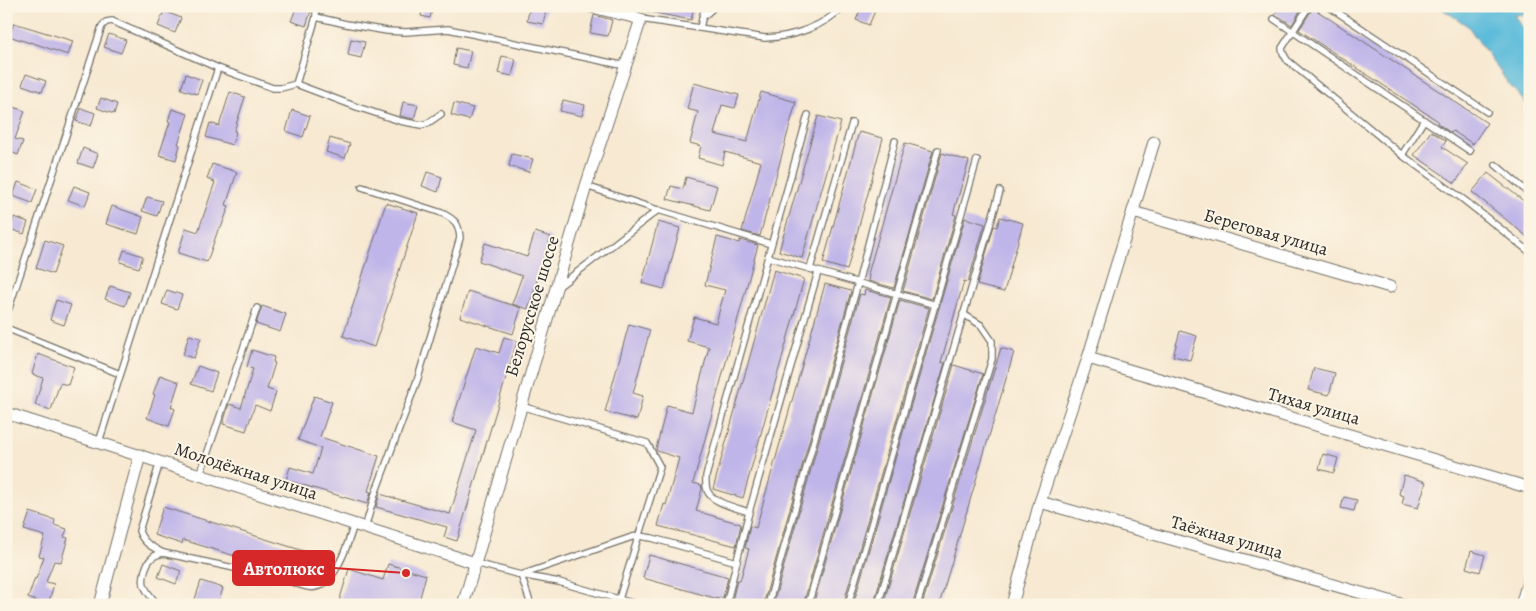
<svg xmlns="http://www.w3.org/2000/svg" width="1536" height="611" viewBox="0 0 1536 611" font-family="Alegreya,serif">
  <rect width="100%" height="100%" fill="#fcf5e5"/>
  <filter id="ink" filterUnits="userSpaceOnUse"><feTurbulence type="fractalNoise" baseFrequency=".02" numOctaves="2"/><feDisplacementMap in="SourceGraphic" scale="10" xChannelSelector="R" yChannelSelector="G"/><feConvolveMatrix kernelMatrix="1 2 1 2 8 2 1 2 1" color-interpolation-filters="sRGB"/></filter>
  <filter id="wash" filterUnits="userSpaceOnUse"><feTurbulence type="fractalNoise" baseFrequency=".0096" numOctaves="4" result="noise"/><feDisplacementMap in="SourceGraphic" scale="20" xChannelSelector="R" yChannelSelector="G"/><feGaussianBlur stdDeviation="1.12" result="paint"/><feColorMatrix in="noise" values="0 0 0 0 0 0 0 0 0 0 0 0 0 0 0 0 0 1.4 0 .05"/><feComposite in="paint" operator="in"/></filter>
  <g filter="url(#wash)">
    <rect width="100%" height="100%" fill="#f7e9d2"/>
    <polygon fill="#5cbbda" stroke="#447382" points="1438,6 1530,6 1530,14 1514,15 1530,39 1530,108 1508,83 1468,26"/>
    <g id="blocks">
      <g fill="#bfb5e9">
        <polygon points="297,6 311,11 306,26 291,21"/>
        <polygon points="423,6 433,6 430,18 421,16"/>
        <polygon points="530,6 547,6 543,24 527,21"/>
        <polygon points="646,6 694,6 691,20 645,11"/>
        <polygon points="862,6 877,6 869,25 856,20"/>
        <polygon points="1280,6 1303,6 1292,25 1275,14"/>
        <polygon points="1313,8 1487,123 1473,144 1453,131 1451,133 1437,123 1438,121 1299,30"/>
        <polygon points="164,11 181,18 175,33 158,26"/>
        <polygon points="594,15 612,20 608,36 590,33"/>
        <polygon points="14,23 73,41 68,55 30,42 30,43 9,36"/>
        <polygon points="109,34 126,40 121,53 104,47"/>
        <polygon points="351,39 365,42 361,58 348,55"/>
        <polygon points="456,48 471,51 467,68 453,65"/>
        <polygon points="502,56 516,59 512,76 498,73"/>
        <polygon points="26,74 46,81 42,92 22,85"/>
        <polygon points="186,74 202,80 197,94 181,89"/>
        <polygon points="694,83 739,95 735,108 722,105 714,134 747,142 761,92 796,102 760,236 742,231 761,162 725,152 722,165 698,158 701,146 690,143 698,112 687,109"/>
        <polygon points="230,92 245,97 234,131 236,132 232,145 206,137 210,123 219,126"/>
        <polygon points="101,98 117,104 114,114 97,108"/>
        <polygon points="563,100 585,105 582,116 560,111"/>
        <polygon points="403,102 418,105 414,119 400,116"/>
        <polygon points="454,103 473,108 469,120 451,115"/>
        <polygon points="10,106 25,111 15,139 23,141 18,155 11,152 8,160 6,160 6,117"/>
        <polygon points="81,108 95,113 91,126 76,121"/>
        <polygon points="172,109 188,114 178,144 180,145 176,160 159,155 170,122 168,121"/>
        <polygon points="292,110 310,116 303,137 286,131"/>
        <polygon points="818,116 841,122 802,258 779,251"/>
        <polygon points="1431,131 1446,141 1442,147 1468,164 1455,183 1414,155"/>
        <polygon points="859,132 883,138 847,270 823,263"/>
        <polygon points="330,138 350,144 345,158 326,152"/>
        <polygon points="905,143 933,151 894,288 868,281 869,275 868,274"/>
        <polygon points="83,148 98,154 93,168 78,163"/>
        <polygon points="942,153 969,161 953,214 956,215 932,299 903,291"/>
        <polygon points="512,154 533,159 529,172 509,166"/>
        <polygon points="212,164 237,172 226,205 229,206 221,228 219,227 207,262 178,253 186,228 198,232 215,182 207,179"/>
        <polygon points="427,172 442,177 438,192 422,186"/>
        <polygon points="1488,173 1530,206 1530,239 1472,192"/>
        <polygon points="686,177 717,186 710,210 667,199 671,186 683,189"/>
        <polygon points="18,182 37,189 32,203 13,196"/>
        <polygon points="74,186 90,192 85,206 68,200"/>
        <polygon points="147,197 162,201 157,216 142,211"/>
        <polygon points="386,203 418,213 374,347 343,336"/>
        <polygon points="112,206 143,217 138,234 106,224"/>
        <polygon points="14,217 28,222 24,234 10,229"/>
        <polygon points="1000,217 1023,223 1004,292 977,285 994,226 997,227"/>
        <polygon points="965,218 985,224 968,282 964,281 941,362 945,363 873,605 853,605"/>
        <polygon points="658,222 680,228 664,289 642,283"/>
        <polygon points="535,232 551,237 528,309 512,304 522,276 479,261 485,243 527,257"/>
        <polygon points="717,237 739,243 740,240 758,245 693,483 701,485 702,489 696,511 741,524 736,546 658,526 664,504 666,505 679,458 657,451 656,449 667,405 692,412 709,347 687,341 694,317 716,323 725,290 705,285"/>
        <polygon points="45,240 63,246 53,274 36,268"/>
        <polygon points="124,250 143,256 139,268 120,262"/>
        <polygon points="774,270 804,279 743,498 713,489"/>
        <polygon points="825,284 851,291 763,605 745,605 732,601 737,580 740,581 749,549 745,548 750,526 756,528"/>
        <polygon points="110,286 130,292 125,306 105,299"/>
        <polygon points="167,290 182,295 177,309 162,304"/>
        <polygon points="865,290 891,297 803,605 773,605 860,294 864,295"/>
        <polygon points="468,291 521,308 513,334 460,317"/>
        <polygon points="56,300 71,305 64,325 50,320"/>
        <polygon points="900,300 929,308 843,605 813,605"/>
        <polygon points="262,306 286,314 280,332 256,324"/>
        <polygon points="629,324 650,330 633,393 643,396 637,420 605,412"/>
        <polygon points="1180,331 1197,336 1190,360 1173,356"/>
        <polygon points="189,335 201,338 194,358 183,355"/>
        <polygon points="504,337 517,341 457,541 444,537 447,527 376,507 380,494 450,514 476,430 452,422 476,346 499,353"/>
        <polygon points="1001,348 1014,352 939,605 922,605"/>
        <polygon points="252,350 274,357 273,362 275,363 267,389 276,392 270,411 255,405 246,431 223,424 229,404 241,408 253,369 247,367"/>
        <polygon points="38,354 74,367 68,385 60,383 51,410 35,405 43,378 32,374"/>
        <polygon points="954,365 983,374 912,605 883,605"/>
        <polygon points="198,366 217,373 211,391 191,384"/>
        <polygon points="1314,368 1335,373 1329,395 1308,390"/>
        <polygon points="160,375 179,382 171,407 175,409 169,426 147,418 155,395 153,394"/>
        <polygon points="314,396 332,402 320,437 379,456 368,491 371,492 367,504 286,480 290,467 313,474 321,448 298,440"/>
        <polygon points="1323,454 1338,458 1334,473 1319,469"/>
        <polygon points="1404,475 1426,482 1418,508 1402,504 1404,496 1399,494"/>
        <polygon points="1344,497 1357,500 1354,511 1341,508"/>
        <polygon points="163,507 307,552 299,578 273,570 274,568 183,540 182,544 154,535"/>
        <polygon points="30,512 55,520 54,525 67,529 64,537 68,538 61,562 54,561 46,582 54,584 48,605 28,598 35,578 36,579 44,557 39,556 45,536 24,530"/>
        <polygon points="1471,551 1485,555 1480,572 1466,568"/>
        <polygon points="649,555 728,577 723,598 719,597 718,599 643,578"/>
        <polygon points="163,564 181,571 176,584 158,577"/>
        <polygon points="388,564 426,575 418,605 338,605 349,569 383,580"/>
        <polygon points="201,581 223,588 218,605 193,605"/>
      </g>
    </g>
  </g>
  <g filter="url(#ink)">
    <use href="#blocks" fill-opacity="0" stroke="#726e65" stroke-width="1"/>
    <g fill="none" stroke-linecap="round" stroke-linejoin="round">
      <defs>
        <g id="service">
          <polyline points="1309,6 1282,48 1283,53 1287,60 1402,155"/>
          <polyline points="1328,6 1487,112"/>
          <polyline points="316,17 346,24 387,31 406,32 448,29 626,66"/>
          <polyline points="702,18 715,6"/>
          <path d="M641 19 765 38C793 37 823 27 844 6"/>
          <polyline points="1274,19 1470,151"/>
          <polyline points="700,28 705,6"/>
          <polyline points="296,84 316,17 316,6"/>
          <polyline points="1424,120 1402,155 1464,200 1530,252"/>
          <polyline points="1496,165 1530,194"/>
          <polyline points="586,186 658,210 771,244"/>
          <path d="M362 187 442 213C455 220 459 223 460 238L418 378 375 494 365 528"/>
          <polyline points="768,257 936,305"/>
          <polyline points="810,269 852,123"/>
          <polyline points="558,287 658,210"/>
          <polyline points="6,317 102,26 106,22 112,21 218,68 273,88 281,88 296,84 357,107 400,121 421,125 428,123 441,114"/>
          <polyline points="6,328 120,374"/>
          <polyline points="521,406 647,443 660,467 619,599"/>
          <polyline points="99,442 218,68"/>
          <path d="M160 462 139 531C143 543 152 547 163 553"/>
          <polyline points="200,475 257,308"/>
          <path d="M749 512C738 508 713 503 708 492 705 487 706 481 706 476L808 115"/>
          <polyline points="475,563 521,575 559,582 639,605"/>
          <path d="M158 605C153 599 146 592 144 585 142 577 146 563 152 558 155 555 159 554 163 553 201 561 240 569 279 578 289 580 298 585 308 587 313 588 318 587 323 584 338 575 349 541 354 524"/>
          <polyline points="531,605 521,575 632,537 639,536 652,538 737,562"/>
          <polyline points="726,605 749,512 818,272"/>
          <polyline points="768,605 858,283 895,141"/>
          <polyline points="808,605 938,150"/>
          <polyline points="848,605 977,160"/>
          <polyline points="878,605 1000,191"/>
          <polyline points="917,605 992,359 992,341 981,325 963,314"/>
        </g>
        <g id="minor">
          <polyline points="1133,212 1390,287"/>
          <polyline points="1088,358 1530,488"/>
          <polyline points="6,413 475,563"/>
          <polyline points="1040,502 1404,605"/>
          <polyline points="100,605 140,455"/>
          <polyline points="463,605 586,186 641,19 588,6"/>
          <polyline points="1012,605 1040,502 1088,358 1154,142"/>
          <polyline points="1521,605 1530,575"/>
        </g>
      </defs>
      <use href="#service" stroke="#726e65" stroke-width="8"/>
      <use href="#minor" stroke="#726e65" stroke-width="13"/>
      <use href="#service" stroke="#fff" stroke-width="5.5"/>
      <use href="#minor" stroke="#fff" stroke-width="11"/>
    </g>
  </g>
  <g text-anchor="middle" stroke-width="4" stroke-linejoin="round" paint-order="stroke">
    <g font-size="18" fill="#2b2b2b" stroke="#fcf5e5">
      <text transform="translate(1266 232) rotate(16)" y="6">Береговая улица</text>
      <text transform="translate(532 306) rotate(-73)" y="6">Белорусское шоссе</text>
      <text transform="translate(1314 406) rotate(16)" y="6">Тихая улица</text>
      <text transform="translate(246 471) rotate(18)" y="6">Молодёжная улица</text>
      <text transform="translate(1227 537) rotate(16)" y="6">Таёжная улица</text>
    </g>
  </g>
  <path fill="none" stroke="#d62828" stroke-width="2" d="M406 573L334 568"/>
  <circle fill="#d62828" stroke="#fcf5e5" stroke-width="2" cx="406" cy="573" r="5"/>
  <rect fill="#d62828" stroke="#d62828" stroke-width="2" x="233" y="551" width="101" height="34" rx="5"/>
  <g font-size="19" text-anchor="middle" font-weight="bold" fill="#fff">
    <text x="284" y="575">Автолюкс</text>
  </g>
  <rect width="1536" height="611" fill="none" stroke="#fcf5e5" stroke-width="25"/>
</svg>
